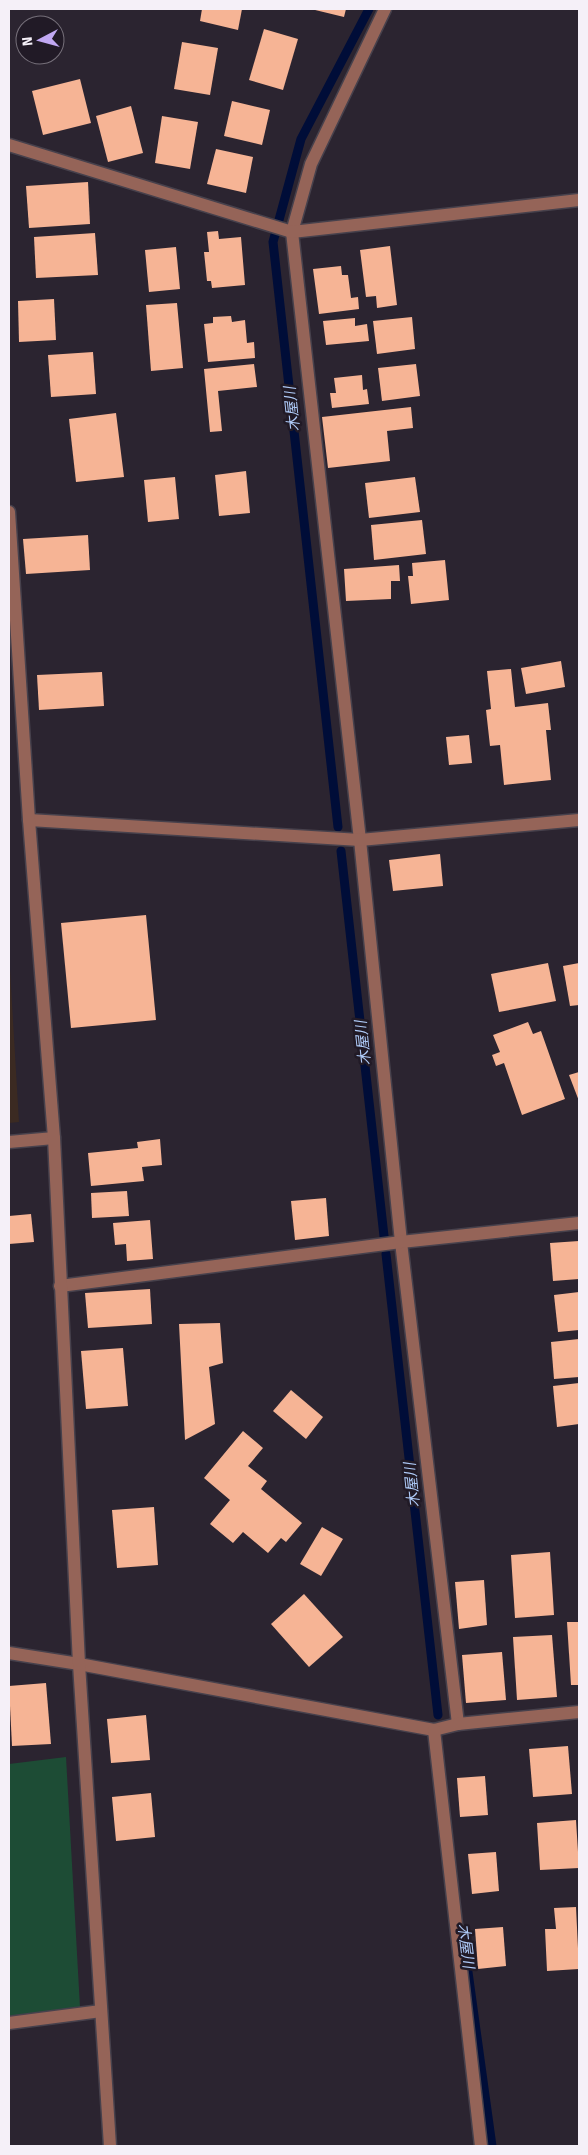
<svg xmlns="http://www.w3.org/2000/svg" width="588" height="2155" viewBox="0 0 588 2155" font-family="'Fira Sans','Noto Sans JP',sans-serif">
  <rect width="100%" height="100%" fill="#2b2430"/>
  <polygon fill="#3b2a22" points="9,953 19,1122 9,1123"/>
  <polygon fill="#1d4c35" points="66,1757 80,2007 9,2016 9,1764"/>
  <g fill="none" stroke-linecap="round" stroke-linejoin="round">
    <g stroke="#000d38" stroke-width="9">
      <polyline points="338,827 273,242 301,139 369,9"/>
      <polyline points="341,851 384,1236"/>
      <polyline points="386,1254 438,1715"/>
      <polyline points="464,1943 492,2146"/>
    </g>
  </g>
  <g fill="#f6b495">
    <polygon points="202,9 242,9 238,30 200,21"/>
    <polygon points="311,9 346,9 344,17"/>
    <polygon points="264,29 298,39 283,90 249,80"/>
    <polygon points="182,42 218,48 210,95 174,89"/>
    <polygon points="80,79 91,123 43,135 32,91"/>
    <polygon points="232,101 270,110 262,145 224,136"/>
    <polygon points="131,106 143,153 108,162 96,116"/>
    <polygon points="162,116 198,122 190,169 155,163"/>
    <polygon points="216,149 253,157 246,193 207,184"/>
    <polygon points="88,182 90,224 29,228 26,186"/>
    <polygon points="218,231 219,239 241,237 245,285 212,288 211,281 207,281 204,252 209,252 207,232"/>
    <polygon points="95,233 98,275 36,278 34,237"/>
    <polygon points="390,246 397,305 377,308 376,296 366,297 360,250"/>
    <polygon points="176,247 180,289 149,292 145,250"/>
    <polygon points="341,266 342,275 348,275 351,298 358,297 359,309 319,314 313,269"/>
    <polygon points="54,299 56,340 19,342 18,301"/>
    <polygon points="177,303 183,368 151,371 146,305"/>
    <polygon points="231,316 232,322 245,320 247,343 254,342 255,358 208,362 204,324 213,323 213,317"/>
    <polygon points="412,317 415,349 377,354 373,321"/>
    <polygon points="355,318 355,326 367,324 369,341 326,345 323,321"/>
    <polygon points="93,352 96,394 51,397 48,355"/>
    <polygon points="254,364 257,387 218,391 222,431 210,432 204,369"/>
    <polygon points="416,364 420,396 382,401 378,368"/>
    <polygon points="362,375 363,390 367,389 369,404 332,408 330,393 336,393 334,378"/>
    <polygon points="411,407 413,428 387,431 390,461 328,468 322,417"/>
    <polygon points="116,413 124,477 76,482 69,419"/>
    <polygon points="246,471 250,513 219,516 215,475"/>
    <polygon points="175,477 179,519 148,522 144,480"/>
    <polygon points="415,477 420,512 369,518 365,483"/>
    <polygon points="422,520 426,554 374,560 371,525"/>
    <polygon points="88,535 90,570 26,574 23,539"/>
    <polygon points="445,560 449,600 411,604 408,576 413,576 412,563"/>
    <polygon points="399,565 400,581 391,581 391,599 346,601 344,569"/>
    <polygon points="561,661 565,687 526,694 521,668"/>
    <polygon points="511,669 515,707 548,703 551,730 546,730 551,780 504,785 500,745 490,746 486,710 491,709 487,671"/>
    <polygon points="102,672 104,706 39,710 37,675"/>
    <polygon points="469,735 472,763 449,765 446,737"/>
    <polygon points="440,854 443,886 393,891 389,860"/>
    <polygon points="146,915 156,1020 71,1028 61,923"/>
    <polygon points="548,963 556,1001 499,1012 491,974"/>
    <polygon points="579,963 579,1005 570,1006 563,966"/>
    <polygon points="528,1022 533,1034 541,1031 565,1099 522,1115 504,1063 496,1066 492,1055 500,1052 493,1035"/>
    <polygon points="579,1072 579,1101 569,1075"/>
    <polygon points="160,1139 162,1165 142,1167 144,1181 91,1186 88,1153 138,1148 137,1142"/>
    <polygon points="127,1191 129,1216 92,1218 91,1193"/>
    <polygon points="326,1198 329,1236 295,1240 291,1201"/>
    <polygon points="31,1214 34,1242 9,1244 9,1216"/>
    <polygon points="150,1220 153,1259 127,1261 126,1244 115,1245 113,1223"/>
    <polygon points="579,1241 579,1279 553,1281 550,1243"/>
    <polygon points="150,1289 152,1324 88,1328 85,1293"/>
    <polygon points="579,1292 579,1330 558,1332 554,1295"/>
    <polygon points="220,1323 223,1363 209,1367 215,1424 185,1440 179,1324"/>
    <polygon points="579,1339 579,1377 554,1379 551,1342"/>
    <polygon points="123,1348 128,1406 86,1409 81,1351"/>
    <polygon points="579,1383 579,1424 557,1427 553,1386"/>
    <polygon points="291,1390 323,1417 306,1439 273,1411"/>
    <polygon points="243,1431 263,1448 248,1466 267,1481 261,1489 302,1523 286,1542 281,1538 268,1553 243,1532 233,1543 210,1524 230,1500 204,1478"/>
    <polygon points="154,1507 158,1565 117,1568 112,1510"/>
    <polygon points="322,1527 343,1539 321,1576 300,1564"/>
    <polygon points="550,1552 554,1615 515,1618 511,1555"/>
    <polygon points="484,1580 487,1625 459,1629 455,1582"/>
    <polygon points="304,1594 343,1637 309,1667 271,1624"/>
    <polygon points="567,1622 579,1622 579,1685 571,1685"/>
    <polygon points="552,1635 557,1697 517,1700 513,1637"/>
    <polygon points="502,1652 506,1700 466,1703 462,1655"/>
    <polygon points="46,1683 51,1744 12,1746 9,1686"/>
    <polygon points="146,1715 150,1760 111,1763 107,1719"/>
    <polygon points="568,1746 572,1794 533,1797 529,1749"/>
    <polygon points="485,1776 488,1815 460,1817 457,1778"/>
    <polygon points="151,1793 155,1837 116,1841 112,1797"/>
    <polygon points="576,1820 579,1868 540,1870 537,1823"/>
    <polygon points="496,1852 499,1891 472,1894 468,1854"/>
    <polygon points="576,1907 579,1969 547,1971 545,1929 556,1929 554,1908"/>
    <polygon points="503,1927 506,1966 478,1969 475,1929"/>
  </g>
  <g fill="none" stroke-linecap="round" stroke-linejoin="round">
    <defs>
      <g id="minor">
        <polyline points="385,9 311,164 292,232 360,840 401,1242 458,1724"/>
        <polyline points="9,145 292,232 579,200"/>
        <polyline points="29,820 360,840 579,820"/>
        <polyline points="9,1142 54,1138"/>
        <polyline points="60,1286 401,1242 579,1223"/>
        <polyline points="9,1653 79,1664 434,1730 458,1724 579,1712"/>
        <polyline points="434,1730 481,2146"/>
        <polyline points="9,2023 101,2011"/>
      </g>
      <polyline id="tertiary" points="9,512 29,820 54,1138 79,1664 110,2146"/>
    </defs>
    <use href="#minor" stroke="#47414c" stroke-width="15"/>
    <use href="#tertiary" stroke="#47414c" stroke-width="15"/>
    <use href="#minor" stroke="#956458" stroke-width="12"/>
    <use href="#tertiary" stroke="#956458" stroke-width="12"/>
  </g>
  <g text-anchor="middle" stroke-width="5" stroke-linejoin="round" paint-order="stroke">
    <g font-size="15" font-style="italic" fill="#b0ccfa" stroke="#211a26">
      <text transform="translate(292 409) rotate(-96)" y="5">木屋川</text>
      <text transform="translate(363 1043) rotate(-96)" y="5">木屋川</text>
      <text transform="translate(412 1485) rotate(-96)" y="5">木屋川</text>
      <text transform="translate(466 1946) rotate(83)" y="5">木屋川</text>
    </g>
  </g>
  <rect width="588" height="2155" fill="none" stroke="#f5f0f8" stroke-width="20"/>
  <g transform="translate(40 40) rotate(264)"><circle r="24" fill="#211a26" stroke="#76707a"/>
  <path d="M0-4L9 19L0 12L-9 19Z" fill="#c1a8f3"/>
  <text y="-8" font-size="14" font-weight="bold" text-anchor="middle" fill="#f5f0f8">N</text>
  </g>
</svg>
